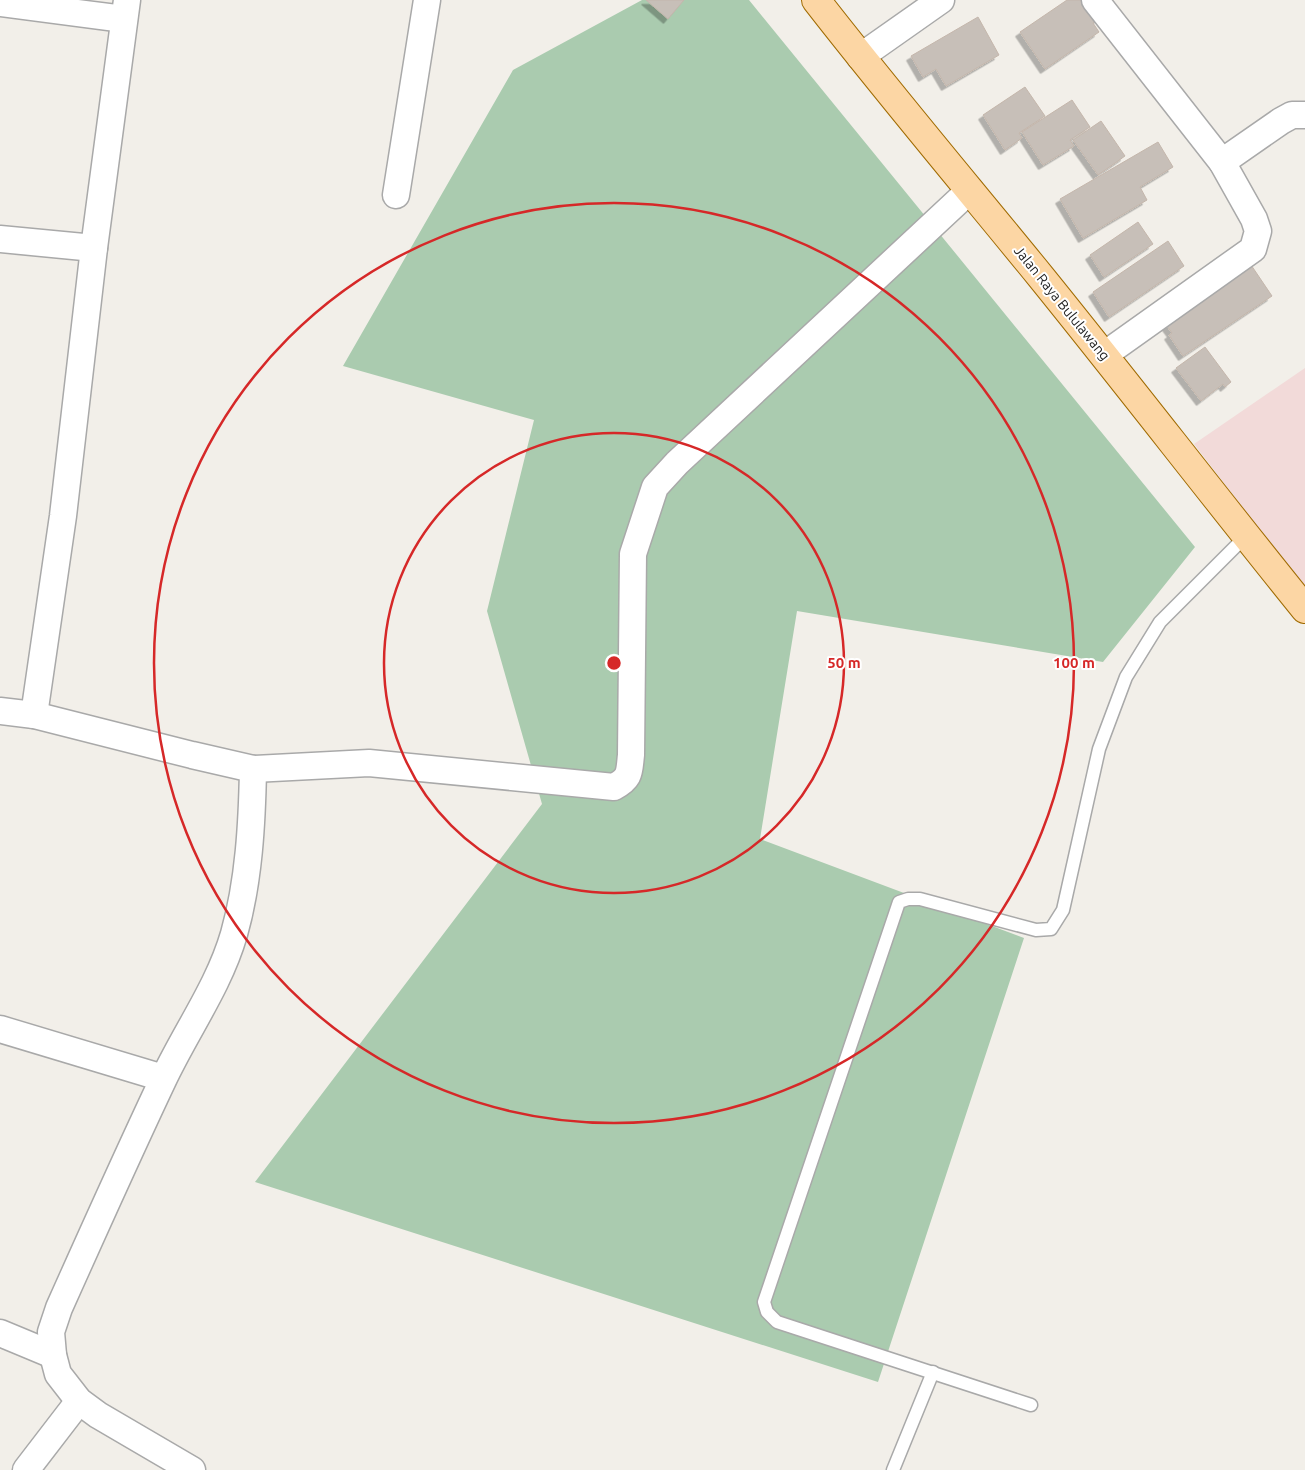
<svg xmlns="http://www.w3.org/2000/svg" width="1305" height="1470" viewBox="0 0 1305 1470" font-family="Ubuntu,sans-serif">
  <defs>
    <filter id="shadow"><feDropShadow dx="-4.5" dy="4.5" stdDeviation="0" flood-color="#0004"/></filter>
  </defs>
  <rect width="100%" height="100%" fill="#f2efe9"/>
  <polygon fill="#f2dad9" points="1305,368 1305,589 1194,444"/>
  <polygon fill="#aacbaf" points="642,0 749,0 1195,547 1103,662 797,611 760,839 1024,938 878,1382 255,1182 542,804 487,611 534,420 343,366 513,70"/>
  <g fill="#c7bfb8" stroke="#c4b6ab" filter="url(#shadow)">
    <polygon points="646,0 684,0 668,19"/>
    <polygon points="1067,0 1093,0 1103,15 1093,23 1099,32 1045,69 1020,32"/>
    <polygon points="978,17 999,55 946,86 936,69 923,77 911,56"/>
    <polygon points="1025,87 1045,116 1019,133 1022,138 1005,150 983,115"/>
    <polygon points="1072,100 1090,127 1070,140 1074,146 1043,165 1022,132"/>
    <polygon points="1101,121 1125,156 1098,175 1073,140"/>
    <polygon points="1158,142 1173,167 1140,187 1147,200 1083,238 1060,199"/>
    <polygon points="1138,222 1153,244 1104,277 1090,255"/>
    <polygon points="1168,241 1184,266 1109,317 1093,292"/>
    <polygon points="1247,259 1272,296 1183,356 1169,335 1172,333 1161,318"/>
    <polygon points="1205,347 1231,382 1225,387 1223,384 1201,401 1176,368"/>
  </g>
  <g fill="none" stroke-linecap="round" stroke-linejoin="round">
    <defs>
      <g id="lane">
        <polyline points="1031,1405 777,1322 767,1312 764,1302 899,902 908,899 920,899 1036,930 1051,929 1063,910 1099,749 1126,677 1160,622 1246,536"/>
        <polyline points="893,1470 933,1372"/>
      </g>
      <g id="street">
        <polyline points="1095,0 1222,162 1254,219 1258,231 1253,249 1104,355"/>
        <polyline points="0,3 124,19"/>
        <polyline points="860,57 941,0"/>
        <polyline points="1222,162 1281,121 1292,115 1305,115"/>
        <polyline points="396,195 427,0"/>
        <polyline points="0,239 94,248"/>
        <path d="M0 711 34 715 192 755 253 769C252 823 249 881 234 934 219 986 186 1031 163 1080 127 1156 93 1232 59 1308L51 1332 53 1355 58 1374 79 1401 98 1415 192 1470"/>
        <polyline points="34,715 63,516 94,248 127,0"/>
        <path d="M253 769 369 763 614 787C631 778 629 772 631 755L633 554 655 487 677 463 970 190"/>
        <polyline points="0,1029 163,1078"/>
        <polyline points="0,1333 53,1355"/>
        <polyline points="26,1470 79,1401"/>
      </g>
      <path id="primary" d="M816 0C889 94 966 185 1041 277 1130 387 1216 499 1305 609"/>
    </defs>
    <use href="#lane" stroke="#a9a9a9" stroke-width="15"/>
    <use href="#street" stroke="#a9a9a9" stroke-width="29"/>
    <use href="#primary" stroke="#a06b00" stroke-width="30"/>
    <use href="#lane" stroke="#fff" stroke-width="12"/>
    <use href="#street" stroke="#fff" stroke-width="26"/>
    <use href="#primary" stroke="#fcd6a4" stroke-width="28"/>
  </g>
  <g fill="none" stroke="#d62828" stroke-width="2.5">
    <circle cx="614" cy="663" r="230"/>
    <circle cx="614" cy="663" r="460"/>
  </g>
  <g text-anchor="middle" stroke-width="4" stroke-linejoin="round" paint-order="stroke">
    <g font-size="14" fill="#222" stroke="#fff">
      <text transform="translate(1062 303) rotate(51)" y="5">Jalan Raya Bululawang</text>
    </g>
  </g>
  <circle cx="614" cy="663" r="8" fill="#d62828" stroke="#fff" stroke-width="2.5"/>
  <g font-size="15" text-anchor="middle" font-weight="bold" fill="#d62828" stroke="#fff" stroke-width="4" stroke-linejoin="round" paint-order="stroke">
    <text x="844" y="668">50 m</text>
    <text x="1074" y="668">100 m</text>
  </g>
</svg>
